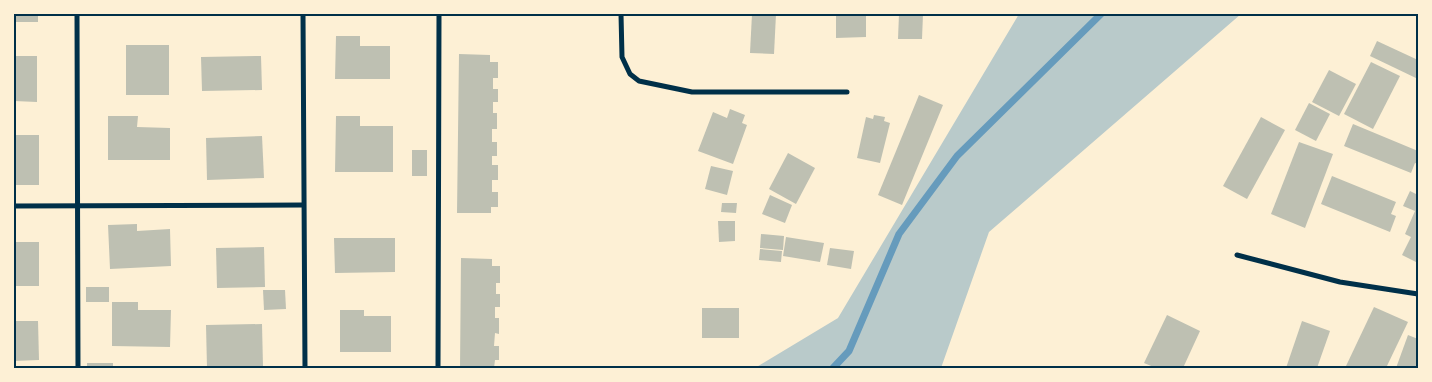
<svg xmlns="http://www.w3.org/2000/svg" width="1432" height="382" viewBox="0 0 1432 382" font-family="Figtree,sans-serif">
  <rect width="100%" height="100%" fill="#fdf0d5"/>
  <polygon fill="#b9caca" points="1019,14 1241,14 989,232 941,368 755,368 838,318"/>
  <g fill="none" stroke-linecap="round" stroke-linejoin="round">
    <polyline stroke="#669bbc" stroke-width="7" points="833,368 849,351 899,234 957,156 1101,14"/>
  </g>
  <g fill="#bec0b2">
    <rect x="14" y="14" width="24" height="8"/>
    <polygon points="752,14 776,14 774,54 750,53"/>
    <polygon points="836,14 866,14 866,37 836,38"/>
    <polygon points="899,14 923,14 922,39 898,39"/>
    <polygon points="336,36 360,36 360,46 390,46 390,79 335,79"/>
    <polygon points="1377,41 1418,60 1418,79 1370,56"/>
    <rect x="126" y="45" width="43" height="50"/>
    <polygon points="459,54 490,55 490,62 498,62 498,78 493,78 493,89 498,89 498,102 493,102 493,113 497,113 497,129 492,129 492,142 497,142 497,156 492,156 492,165 498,165 498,180 492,180 492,192 498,192 498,207 491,207 491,213 457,213"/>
    <polygon points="14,56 37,56 37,102 14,101"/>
    <polygon points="261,56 262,90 202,91 201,57"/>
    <polygon points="1371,62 1400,76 1373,129 1344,114"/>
    <polygon points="1329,70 1356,84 1339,116 1312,102"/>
    <polygon points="919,95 943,105 902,205 878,195"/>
    <polygon points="1309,103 1330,114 1316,141 1295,130"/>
    <polygon points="730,109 745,115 742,123 747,125 733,164 698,151 713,112 727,118"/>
    <polygon points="874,115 885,117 884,121 890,123 880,163 857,158 866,117 873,119"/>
    <polygon points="108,116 138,116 137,127 170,128 170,160 108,160"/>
    <polygon points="336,116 360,116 360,126 393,126 393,172 335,172"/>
    <polygon points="1261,117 1285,130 1247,199 1223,186"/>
    <polygon points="1353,124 1418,151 1418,164 1415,163 1411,173 1344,146"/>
    <rect x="14" y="135" width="25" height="50"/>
    <polygon points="262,136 264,178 207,180 206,138"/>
    <polygon points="1299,142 1333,154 1305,228 1271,214"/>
    <rect x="412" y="150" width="15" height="26"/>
    <polygon points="788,153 815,168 796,204 769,189"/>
    <polygon points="711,166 733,171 727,195 705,189"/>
    <polygon points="1332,176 1396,202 1391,214 1396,216 1390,232 1321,204"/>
    <polygon points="1410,191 1418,195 1418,263 1402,255 1411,237 1405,234 1415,211 1403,206"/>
    <polygon points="770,195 792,205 785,223 762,214"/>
    <polygon points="722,203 737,203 736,213 721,212"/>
    <polygon points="718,221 735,221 735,241 719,242"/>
    <polygon points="137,224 137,231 170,229 171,266 110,269 108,225"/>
    <polygon points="761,234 784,236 783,250 760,248"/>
    <polygon points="786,237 824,243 820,262 783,256"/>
    <polygon points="334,238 395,238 395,272 335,273"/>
    <polygon points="14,242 39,242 39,286 16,286 16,279 14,279"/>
    <polygon points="264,247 265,287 217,288 216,248"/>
    <polygon points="830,248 854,251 851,269 827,265"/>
    <polygon points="760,249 782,251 781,262 759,260"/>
    <polygon points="461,258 492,259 492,266 500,266 500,283 496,283 496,294 500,294 500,307 495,307 495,318 499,318 499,334 495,333 494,346 499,346 499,360 495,360 494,368 460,368"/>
    <rect x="86" y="287" width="23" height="15"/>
    <polygon points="263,290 285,290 286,309 264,310"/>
    <polygon points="112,302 138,302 138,310 171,310 170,347 112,346"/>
    <polygon points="1374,307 1408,322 1386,368 1352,368 1346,366"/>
    <rect x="702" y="308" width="37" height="30"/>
    <polygon points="340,310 364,310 364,316 391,316 391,352 340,352"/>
    <polygon points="1167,315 1200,331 1183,368 1156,368 1144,363"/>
    <polygon points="14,321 38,321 39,360 14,361"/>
    <polygon points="1302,321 1330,331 1317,368 1286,368"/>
    <polygon points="262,324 263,367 207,368 206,325"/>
    <polygon points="1408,335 1418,339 1418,368 1396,368"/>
    <rect x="87" y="363" width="26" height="5"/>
  </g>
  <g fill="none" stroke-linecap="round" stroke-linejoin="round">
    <g stroke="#003049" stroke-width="5">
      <polyline points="77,14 78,368"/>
      <polyline points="303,14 305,368"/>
      <polyline points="621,14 622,57 630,74 639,81 692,92 847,92"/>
      <polyline points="14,206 303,205"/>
      <polyline points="1237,255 1340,282 1418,294"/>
      <polyline points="438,368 439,14"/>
    </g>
  </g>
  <rect width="1432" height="382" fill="none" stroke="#fdf0d5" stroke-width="30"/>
  <rect x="15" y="15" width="1402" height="352" fill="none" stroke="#003049" stroke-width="2"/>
</svg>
